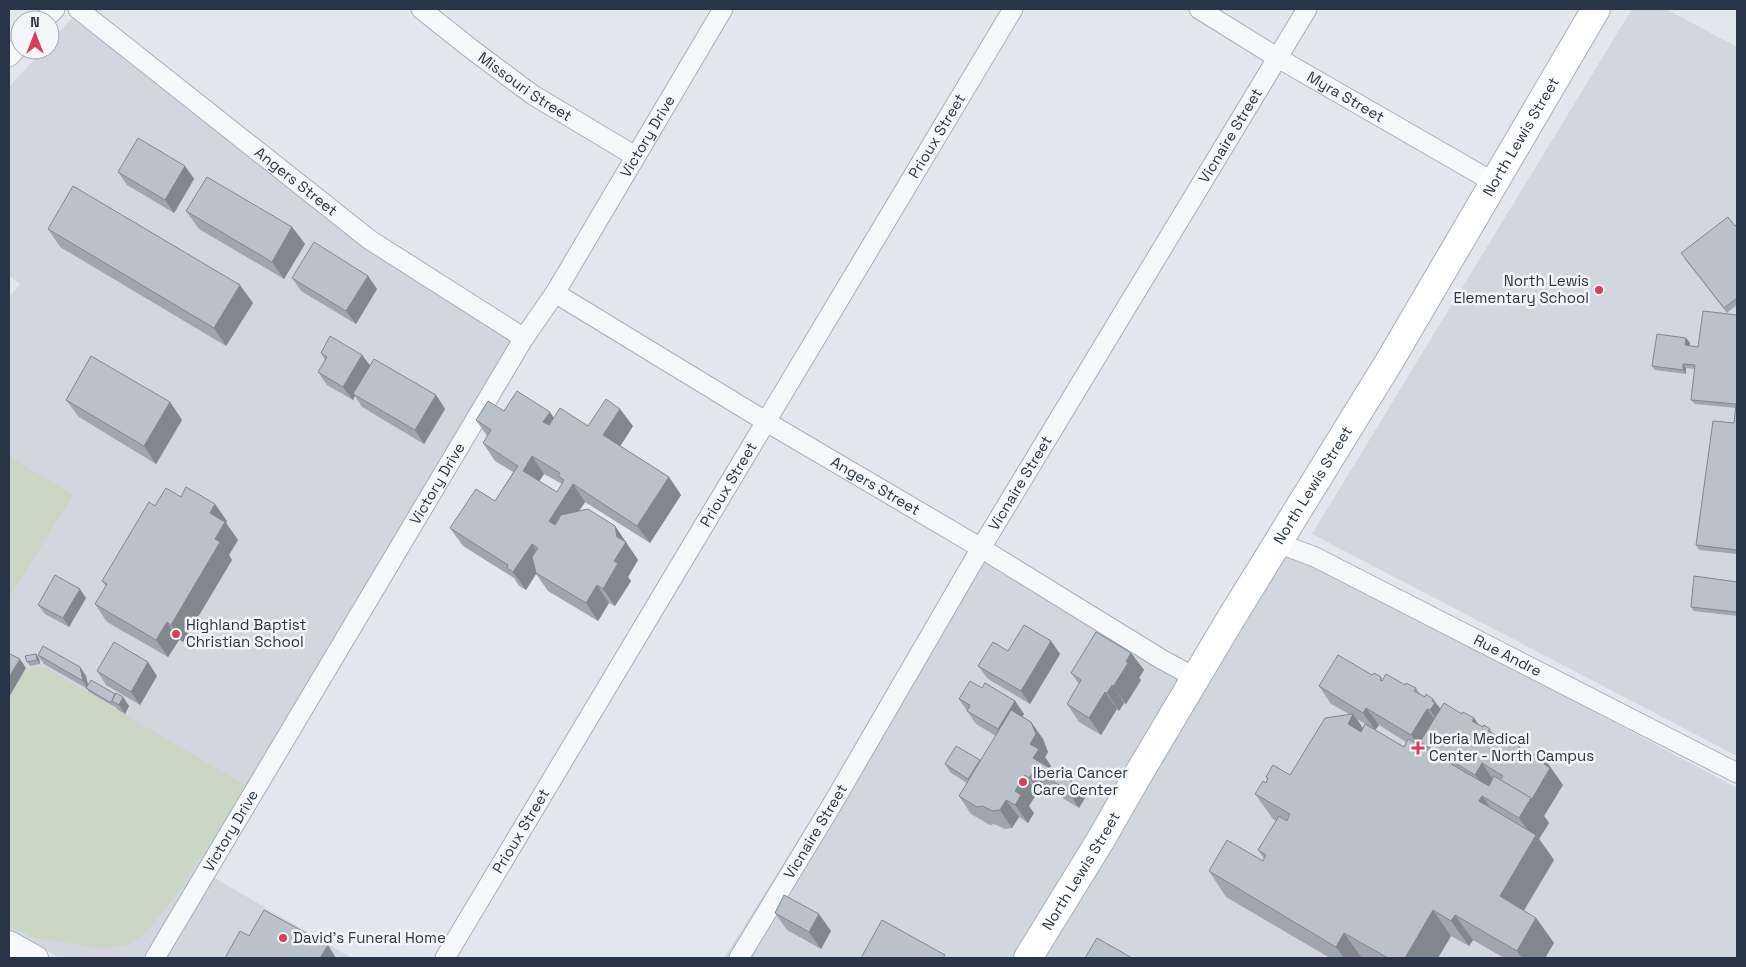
<svg xmlns="http://www.w3.org/2000/svg" width="1746" height="967" viewBox="0 0 1746 967" font-family="'Space Grotesk',sans-serif">
  <rect width="100%" height="100%" fill="#e3e7ed"/>
  <g fill="#d1d6df">
    <polygon points="1632,9 1666,9 1737,47 1737,756 1312,534"/>
    <polygon points="72,18 321,211 524,338 143,958 60,958 9,929 9,297 20,284 9,276 9,87 43,50 50,50 50,42"/>
    <polygon points="1278,543 1737,788 1737,958 724,958 981,548 1196,678"/>
    <polygon points="206,873 352,958 156,958"/>
  </g>
  <g fill="#c9d7c4">
    <polygon points="9,456 73,495 9,598"/>
    <polygon points="45,667 246,786 184,884 151,927 143,935 128,944 102,949 32,937 9,925 9,698 25,670"/>
  </g>
  <g fill="none" stroke-linecap="round" stroke-linejoin="round">
    <defs>
      <g id="minor">
        <path id="s1" d="M78 9 370 240 524 338"/>
        <path id="s2" d="M421 9 470 48 533 95 635 156"/>
        <path id="s3" d="M1199 9 1278 58 1495 183"/>
        <polyline points="44,20 55,9"/>
        <polyline points="9,57 20,45"/>
        <path id="s4" d="M555 293 765 421 981 548 1161 659 1196 678"/>
        <path id="s5" d="M1278 543 1315 557 1737 773"/>
        <path id="s6" d="M155 958 524 338 555 293 723 9"/>
        <path id="s7" d="M445 958 1013 9"/>
        <path id="s8" d="M739 958 833 803 981 548 1307 9"/>
      </g>
      <polyline id="tertiary" points="9,943 36,958"/>
      <g id="secondary">
        <path id="s9" d="M1028 958 1100 841 1139 773 1230 620 1389 362 1596 9"/>
      </g>
    </defs>
    <use href="#minor" stroke="#a7aeb8" stroke-width="21"/>
    <use href="#tertiary" stroke="#a7aeb8" stroke-width="26"/>
    <use href="#secondary" stroke="#a7aeb8" stroke-width="30"/>
    <use href="#minor" stroke="#f7f8fa" stroke-width="19"/>
    <use href="#tertiary" stroke="#f7f8fa" stroke-width="24"/>
    <use href="#secondary" stroke="#fff" stroke-width="28"/>
  </g>
  <g fill="#a0a6af" fill-rule="evenodd">
    <polygon points="185,166 194,179 174,213 127,185 118,172"/>
    <polygon points="186,211 292,227 305,244 284,279 199,229"/>
    <polygon points="1737,224 1737,305 1727,313 1684,258"/>
    <polygon points="48,229 253,303 226,346 60,247"/>
    <polygon points="368,276 377,289 356,324 301,291 292,278"/>
    <polygon points="1737,315 1737,554 1699,550 1696,545 1734,423 1736,408 1695,404 1691,400 1695,369 1686,368 1686,374 1655,370 1652,366 1686,338 1690,343 1689,346 1698,347"/>
    <polygon points="321,353 362,355 370,366 436,395 445,409 424,444 362,407 355,396 353,400 327,385 318,372 325,360"/>
    <polygon points="66,400 170,402 182,420 156,464 79,417"/>
    <path d="M504 411 554 418 588 426H633L620 446 669 477 681 495 650 543 585 502 579 511 615 526 638 560 628 577 631 581 615 606 609 603 598 621 548 591 536 574 526 590 519 586 514 578 463 546 450 528 495 501 513 472 495 461 483 443 487 436 476 420ZM544 474 562 484 557 492 539 481Z"/>
    <polygon points="181,497 227,521 226,523 238,540 229,555 232,560 183,642 179,640 168,657 107,622 95,604 106,586 102,581 155,506"/>
    <polygon points="1737,582 1737,616 1694,611 1691,607"/>
    <polygon points="86,598 69,627 45,614 38,605"/>
    <polygon points="1051,641 1060,654 1030,704 988,679 978,666 1008,651"/>
    <polygon points="1131,653 1144,670 1139,678 1141,680 1126,704 1124,703 1119,711 1117,709 1101,735 1079,722 1067,704 1079,684 1071,673"/>
    <polygon points="36,654 39,658 40,664 30,666 27,662"/>
    <polygon points="38,655 80,667 86,676 88,684 123,697 129,706 125,714 118,710 115,706 115,707 89,692 86,688 44,664"/>
    <polygon points="97,671 157,676 140,705 106,685"/>
    <path d="M1372 675 1381 677 1383 680 1416 688 1420 694 1440 708 1474 718 1478 724 1483 727 1490 729 1493 734 1524 753 1532 758 1546 761 1563 785 1544 816 1549 823 1539 839 1554 860 1524 911 1536 918 1554 943 1545 958H1504L1473 940 1469 946 1451 936 1438 958H1330L1226 897 1209 871 1263 861 1264 859 1258 850 1276 821 1273 819 1255 794 1266 783 1267 779 1266 777 1290 775 1349 714 1331 704 1319 686ZM1357 719 1365 724 1363 728ZM1379 725 1406 742 1404 747 1375 730Z"/>
    <polygon points="982,688 1015,701 1024,714 1023,717 1031,722 1043,739 1048,752 1045,757 1051,766 1050,768 1085,798 1079,808 1046,788 1042,795 1037,793 1029,806 1034,813 1028,823 1019,817 1012,828 1005,829 994,824 990,825 971,814 959,796 967,783 951,773 945,764 980,760 980,761 996,736 976,724 959,699"/>
    <polygon points="775,913 831,931 821,949 787,930"/>
  </g>
  <g fill="#82878e">
    <polygon points="185,166 194,179 174,213 165,200"/>
    <polygon points="292,227 305,244 284,279 272,262"/>
    <polygon points="368,276 377,289 356,324 346,311"/>
    <polygon points="240,285 253,303 226,346 214,328"/>
    <polygon points="1686,338 1690,343 1689,350 1685,345"/>
    <polygon points="362,355 372,368 353,394 355,396 353,400 343,387"/>
    <polygon points="1683,364 1686,368 1686,374 1683,370"/>
    <polygon points="436,395 445,409 424,444 415,430"/>
    <polygon points="170,402 182,420 156,464 144,446"/>
    <polygon points="620,409 633,426 616,453 603,435"/>
    <polygon points="550,412 562,430 556,439 543,422"/>
    <polygon points="532,456 544,474 535,488 523,471"/>
    <polygon points="669,477 681,495 650,543 637,526"/>
    <polygon points="573,484 585,502 561,538 549,521"/>
    <polygon points="215,504 227,521 226,523 238,540 229,555 232,560 183,642 171,625 215,539 210,513"/>
    <polygon points="615,526 638,560 628,577 631,581 615,606 603,589 614,561 617,537"/>
    <polygon points="532,544 544,561 526,590 513,572"/>
    <polygon points="597,585 609,603 598,621 586,603"/>
    <polygon points="80,589 86,598 69,627 63,618"/>
    <polygon points="167,622 179,640 168,657 156,640"/>
    <polygon points="1051,641 1060,654 1030,704 1021,691"/>
    <polygon points="1131,653 1144,670 1139,678 1141,680 1126,704 1113,687"/>
    <polygon points="36,654 39,658 40,664 37,660"/>
    <polygon points="20,659 26,668 9,697 9,677"/>
    <polygon points="148,662 157,676 140,705 131,692"/>
    <polygon points="80,667 86,676 89,690 83,681"/>
    <polygon points="1112,685 1124,703 1119,711 1107,693"/>
    <polygon points="1105,692 1117,709 1101,735 1089,718"/>
    <polygon points="123,697 129,706 125,714 119,705"/>
    <polygon points="1433,699 1446,716 1442,728 1430,710 1432,701"/>
    <polygon points="1015,701 1024,714 1007,742 998,729"/>
    <polygon points="1366,708 1379,725 1375,730 1363,713"/>
    <polygon points="1427,709 1440,726 1420,742 1426,749 1424,752 1411,735"/>
    <polygon points="1353,714 1371,740 1348,724"/>
    <polygon points="1474,718 1486,735 1472,721"/>
    <polygon points="1031,722 1043,739 1048,752 1045,757 1051,766 1046,776 1033,758 1030,744"/>
    <polygon points="1546,761 1563,785 1544,816 1549,823 1539,839 1554,860 1517,921 1500,896 1534,839 1519,818 1531,798"/>
    <polygon points="1482,763 1494,781 1488,792 1475,775"/>
    <polygon points="1034,770 1046,788 1042,795 1029,778"/>
    <polygon points="1025,775 1037,793 1029,806 1034,813 1028,823 1015,805 1015,791"/>
    <polygon points="1072,781 1085,798 1079,808 1067,790"/>
    <polygon points="1482,796 1500,821 1479,801"/>
    <polygon points="1006,800 1019,817 1012,828 1000,810"/>
    <polygon points="1433,910 1451,936 1438,958 1405,958"/>
    <polygon points="819,914 831,931 821,949 809,932"/>
    <polygon points="1455,915 1473,940 1469,946 1451,921"/>
    <polygon points="1536,918 1554,943 1545,958 1522,958 1517,951"/>
    <polygon points="1344,933 1362,958 1344,958 1336,947"/>
    <polygon points="328,945 336,958 320,958"/>
  </g>
  <g fill="#bac1cb" stroke="#82878e" fill-rule="evenodd">
    <polygon points="138,138 185,166 165,200 118,172"/>
    <polygon points="207,177 292,227 272,262 186,211"/>
    <polygon points="73,186 240,285 214,328 48,229"/>
    <polygon points="1728,217 1735,226 1737,224 1737,298 1724,308 1681,253"/>
    <polygon points="314,242 368,276 346,311 292,278"/>
    <polygon points="1703,311 1737,315 1737,550 1696,545 1713,421 1734,423 1736,404 1691,400 1695,365 1683,364 1683,370 1652,366 1657,334 1686,338 1685,345 1698,347"/>
    <polygon points="330,336 362,355 343,387 318,372 327,357 321,353"/>
    <polygon points="91,356 170,402 144,446 66,400"/>
    <polygon points="374,359 436,395 415,430 353,394"/>
    <path d="M517 391 550 412 543 422 549 425 560 408 588 426 606 399 620 409 603 435 669 477 637 526 573 484 549 521 555 525 561 515 588 509 615 526 617 537 626 542 614 561 618 563 603 589 597 585 586 603 536 573 532 557 538 548 532 544 513 572 507 568 508 565 450 528 476 489 495 501 518 466 483 443 491 430 476 420 488 401 504 411ZM532 456 560 473 558 476 564 480 557 492 523 471Z"/>
    <polygon points="186,487 215,504 210,513 225,522 215,539 220,542 171,625 167,622 156,640 95,604 107,584 102,581 149,502 155,506 166,488 181,497"/>
    <polygon points="55,575 80,589 63,618 38,605"/>
    <polygon points="1694,576 1737,582 1737,612 1691,607"/>
    <polygon points="1024,625 1051,641 1021,691 978,666 993,642 1008,651"/>
    <polygon points="1096,632 1131,653 1126,661 1128,663 1113,687 1112,685 1107,693 1105,692 1089,718 1067,704 1081,680 1071,673"/>
    <polygon points="114,642 148,662 131,692 97,671"/>
    <polygon points="43,646 80,667 83,681 38,655"/>
    <polygon points="10,654 20,659 9,677 9,656"/>
    <polygon points="36,654 37,660 27,662 25,656"/>
    <polygon points="1338,655 1372,675 1374,673 1381,677 1380,680 1382,681 1386,674 1405,685 1406,683 1416,688 1414,691 1425,697 1426,694 1433,699 1432,701 1435,703 1430,710 1427,709 1411,735 1366,708 1363,713 1319,686"/>
    <polygon points="91,680 115,694 111,703 86,688"/>
    <polygon points="970,681 982,688 985,683 1015,701 998,729 967,711 970,705 959,699"/>
    <polygon points="116,693 123,697 119,705 112,701"/>
    <polygon points="1444,703 1462,714 1463,712 1474,718 1472,721 1483,727 1484,725 1490,729 1488,731 1511,744 1512,742 1520,747 1519,750 1532,758 1534,754 1546,761 1544,764 1550,768 1532,799 1500,780 1503,776 1482,763 1475,775 1420,742"/>
    <polygon points="1011,710 1031,722 1036,734 1030,744 1039,749 1033,758 1072,781 1067,790 1034,770 1029,778 1025,775 1015,791 1021,795 1015,805 1006,800 1000,810 993,811 982,806 977,807 959,796"/>
    <polygon points="1352,714 1353,714 1348,724 1361,732 1365,724 1404,747 1408,739 1489,786 1494,776 1531,798 1519,818 1482,796 1479,801 1536,835 1500,896 1536,918 1517,951 1455,915 1451,921 1433,910 1405,958 1388,958 1344,933 1336,947 1209,871 1227,840 1263,861 1266,855 1258,850 1279,816 1287,821 1290,814 1255,794 1263,781 1266,783 1268,778 1266,777 1273,765 1290,775 1325,718"/>
    <polygon points="956,746 980,760 968,779 945,764"/>
    <polygon points="784,895 819,914 809,932 775,913"/>
    <polygon points="264,910 328,945 320,958 225,958 240,931 249,936"/>
    <polygon points="882,920 945,955 943,958 861,958"/>
    <polygon points="1097,938 1132,958 1085,958"/>
  </g>
  <g fill="#db3e5d" stroke="#f3f6f9" stroke-width="2">
    <circle cx="1599" cy="290" r="5"/>
    <circle cx="176" cy="634" r="5"/>
    <path d="M1415.5 740.5h5v5h5v5h-5v5h-5v-5h-5v-5h5z"/>
    <circle cx="1023" cy="782" r="5"/>
    <circle cx="283" cy="938" r="5"/>
  </g>
  <g text-anchor="middle" stroke-width="5" stroke-linejoin="round" paint-order="stroke">
    <g font-size="15" fill="#293547" stroke="#f3f6f9">
      <text dy="5" stroke="none"><textPath href="#s2" startOffset="130">Missouri Street</textPath></text>
      <text dy="5" stroke="none"><textPath href="#s3" startOffset="171">Myra Street</textPath></text>
      <text dy="5" stroke="none"><textPath href="#s6" startOffset="958">Victory Drive</textPath></text>
      <text dy="5" stroke="none"><textPath href="#s7" startOffset="958">Prioux Street</textPath></text>
      <text dy="5" stroke="none"><textPath href="#s8" startOffset="958">Vicnaire Street</textPath></text>
      <text dy="5" stroke="none"><textPath href="#s9" startOffset="958">North Lewis Street</textPath></text>
      <text dy="5" stroke="none"><textPath href="#s1" startOffset="278">Angers Street</textPath></text>
      <text dy="5" stroke="none"><textPath href="#s8" startOffset="552">Vicnaire Street</textPath></text>
      <text dy="5" stroke="none"><textPath href="#s6" startOffset="552">Victory Drive</textPath></text>
      <text dy="5" stroke="none"><textPath href="#s7" startOffset="552">Prioux Street</textPath></text>
      <text dy="5" stroke="none"><textPath href="#s9" startOffset="552">North Lewis Street</textPath></text>
      <text dy="5" stroke="none"><textPath href="#s4" startOffset="374">Angers Street</textPath></text>
      <text dy="5" stroke="none"><textPath href="#s5" startOffset="256">Rue Andre</textPath></text>
      <text dy="5" stroke="none"><textPath href="#s6" startOffset="148">Victory Drive</textPath></text>
      <text dy="5" stroke="none"><textPath href="#s7" startOffset="148">Prioux Street</textPath></text>
      <text dy="5" stroke="none"><textPath href="#s8" startOffset="148">Vicnaire Street</textPath></text>
      <text dy="5" stroke="none"><textPath href="#s9" startOffset="102">North Lewis Street</textPath></text>
    </g>
    <g font-size="15" fill="#293547" stroke="#f3f6f9" text-anchor="start">
      <text x="1589" y="286" text-anchor="end">North Lewis<tspan x="1589" dy="17">Elementary School</tspan></text>
      <text x="186" y="630">Highland Baptist<tspan x="186" dy="17">Christian School</tspan></text>
      <text x="1429" y="744">Iberia Medical<tspan x="1429" dy="17">Center - North Campus</tspan></text>
      <text x="1033" y="778">Iberia Cancer<tspan x="1033" dy="17">Care Center</tspan></text>
      <text x="293" y="943">David's Funeral Home</text>
    </g>
  </g>
  <rect width="1746" height="967" fill="none" stroke="#293547" stroke-width="20"/>
  <g transform="translate(35 35)"><circle r="24" fill="#f3f6f9" stroke="#a2a9b2"/>
  <path d="M0-4L9 19L0 12L-9 19Z" fill="#db3e5d"/>
  <text y="-8" font-size="14" font-weight="bold" text-anchor="middle" fill="#293547">N</text>
  </g>
</svg>
